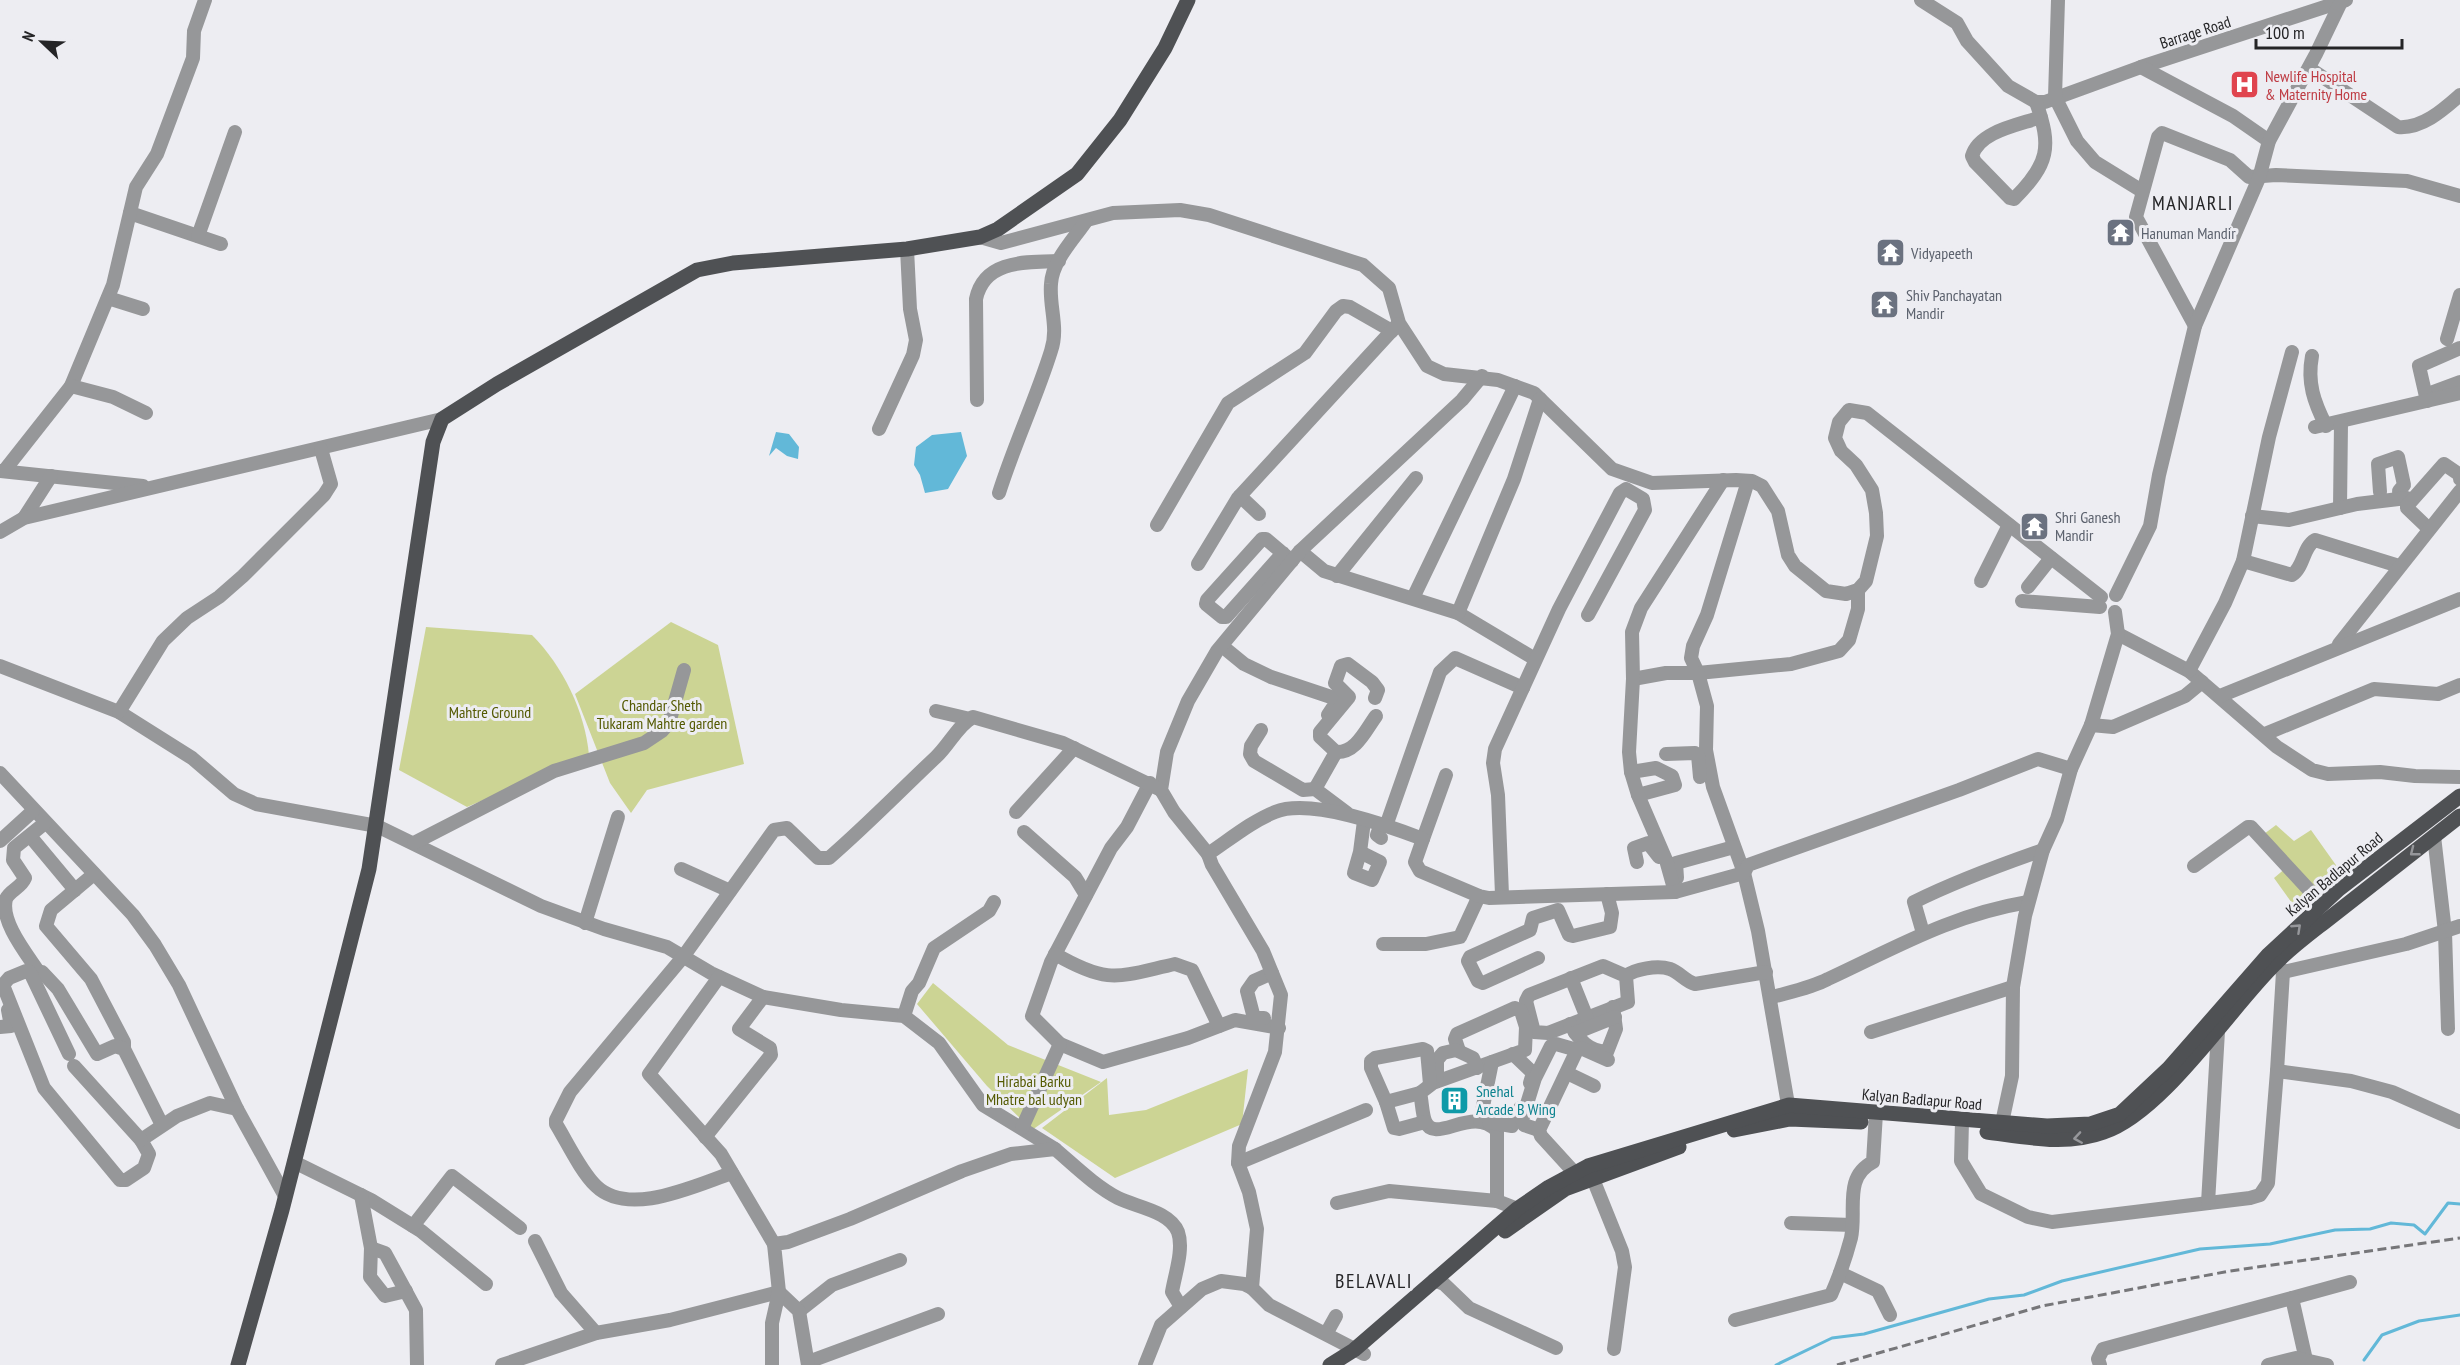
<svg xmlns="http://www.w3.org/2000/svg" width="2460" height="1365" viewBox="0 0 2460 1365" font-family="'PT Sans Narrow',sans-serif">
  <rect width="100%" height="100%" fill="#ededf2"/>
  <g fill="#ccd494">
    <polygon points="671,622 718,645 744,764 647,790 631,813 610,783 575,694"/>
    <path d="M426 627 532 635C563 666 585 712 589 755L467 807 399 770Z"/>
    <polygon points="2276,825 2294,841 2311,830 2343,875 2297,910 2274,878 2287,867 2260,837"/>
    <polygon points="933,983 1008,1045 1101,1082 1032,1130 987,1086 917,1004"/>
    <polygon points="1248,1069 1242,1124 1115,1178 1042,1128 1107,1078 1109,1115 1146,1110"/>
  </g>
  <g fill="#62b8d8">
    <polygon points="776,432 789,434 799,447 798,459 787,456 776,448 769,456"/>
    <polygon points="961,432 967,456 948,489 925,493 920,475 914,465 916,447 932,435"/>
  </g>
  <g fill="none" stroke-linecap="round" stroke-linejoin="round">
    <g stroke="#62b8d8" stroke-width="3">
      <polyline points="2364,1360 2382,1335 2419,1321 2460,1315"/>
      <polyline points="1776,1365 1832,1338 1864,1334 1989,1299 2024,1295 2062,1281 2200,1249 2270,1244 2335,1230 2370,1229 2391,1223 2414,1225 2425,1234 2448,1203 2460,1204"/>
    </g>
    <g stroke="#969799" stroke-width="14">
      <polyline points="1921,0 1957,23 1967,41 2008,86 2036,102 2045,102 2141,67 2346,0"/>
      <polyline points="2058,0 2055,97 2077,141 2095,162 2142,191"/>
      <polyline points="2141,67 2233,116 2269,141"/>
      <path d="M2309 68 2398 127C2422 129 2443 110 2460 95"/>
      <path d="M2036 102C2052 147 2049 164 2014 199L2010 198 1975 162 1972 156C1979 131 2019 125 2041 117"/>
      <polyline points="130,213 221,244"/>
      <polyline points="198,236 235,132"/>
      <polyline points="980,237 1001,243 1113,213 1180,210 1209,215 1363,265 1389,288 1399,323 1427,366 1444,374 1498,380 1534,393 1612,469 1652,483 1736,480 1752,481 1762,486 1778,511 1788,555 1795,566 1826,591 1846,594 1858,590 1866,581 1877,536 1876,513 1872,490 1856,465 1841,451 1835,438 1839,422 1849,410 1867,413 2101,597"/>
      <polyline points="108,298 143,309"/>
      <polyline points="2195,326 2136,217 2158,137 2162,133 2230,160 2249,177 2276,175 2407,181 2460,196"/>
      <polyline points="2447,339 2460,295"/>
      <path d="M2312 356C2307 383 2314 402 2326 426"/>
      <polyline points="71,386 113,285 136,187 157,154 193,58 194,31 205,0"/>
      <polyline points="2433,392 2460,382"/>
      <path d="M977 400 976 299C984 260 1025 262 1059 261"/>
      <polyline points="2427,401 2419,366 2460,348"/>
      <polyline points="2315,427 2460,393"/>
      <polyline points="879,429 913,355 916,340 910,309 907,249"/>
      <polyline points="0,471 143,486"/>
      <polyline points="4,471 71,386 113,397 146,413"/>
      <polyline points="1748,481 1707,615 1693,646 1691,658 1698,673 1791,664 1839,651 1849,640 1858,609 1858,590"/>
      <polyline points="2380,492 2378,464 2398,457 2404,485 2399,491 2400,498"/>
      <path d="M999 493C1014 445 1036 399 1051 351 1059 328 1049 307 1051 284 1052 261 1074 239 1086 221"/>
      <polyline points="1240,496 1259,514"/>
      <polyline points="2340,508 2341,423"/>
      <polyline points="2252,516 2289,520 2357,504 2407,498"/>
      <polyline points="24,518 51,476"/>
      <polyline points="1157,525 1228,403 1305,353 1336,311 1343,306 1350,307 1392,331"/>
      <polyline points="2429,529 2407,508 2407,506 2444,464 2460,475 2460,479"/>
      <polyline points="0,532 24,518 442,419"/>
      <polyline points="1300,551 1324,571 1458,613 1535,659"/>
      <polyline points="1283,553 1226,617 1222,617 1206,604 1207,600 1262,539 1266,539 1292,561"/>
      <path d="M2243 561 2292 575C2304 567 2303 547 2315 540L2399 566"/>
      <polyline points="1198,564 1238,498 1398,324"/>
      <polyline points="1337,576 1416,478"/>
      <polyline points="1981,581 2009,525"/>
      <polyline points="2028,587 2051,558"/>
      <polyline points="2116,595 2150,526 2159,475 2195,326 2259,178 2269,141 2316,54 2342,0"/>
      <polyline points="1413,598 1515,386"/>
      <polyline points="2022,601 2100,607"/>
      <polyline points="1458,613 1514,479 1540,399"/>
      <polyline points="2118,634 2189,671 2277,747 2312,770 2328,774 2380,772 2415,776 2460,777"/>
      <polyline points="2339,644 2460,491"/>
      <polyline points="1222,646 1244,664 1271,677 1334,698 1336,703 1328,715"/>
      <polyline points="0,666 119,712 192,758 234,794 256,804 377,826 541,906 604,929 667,947 711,973 763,997 841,1010 904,1016 939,1043 983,1105 1055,1149"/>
      <polyline points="2189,671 2225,603 2243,561 2269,437 2292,352"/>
      <polyline points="1633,679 1666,673 1698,673 1707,706 1706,750 1713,787 1744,873 1758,931 1790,1116"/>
      <polyline points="2220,696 2460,599"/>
      <polyline points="936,711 970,719"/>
      <polyline points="119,712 163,641 187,618 219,597 243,576 324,495 331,484 321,449"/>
      <polyline points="2091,725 2113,727 2185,696 2202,682"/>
      <polyline points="1261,730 1251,746 1250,754 1254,761 1303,790 1315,789 1347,813"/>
      <polyline points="2265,734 2374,689 2438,694 2460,685"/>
      <path d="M1336 752C1356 753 1365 731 1376 716"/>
      <polyline points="1666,754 1695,753 1698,755 1700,777"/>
      <polyline points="1631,772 1656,768 1672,776 1675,785 1638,795"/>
      <polyline points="0,773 133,915 155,945 179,985 237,1109 285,1196"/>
      <polyline points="1150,783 1127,827 1111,848 1051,962 1032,1016 1060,1044 1103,1062 1188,1038 1235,1020 1279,1028"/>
      <polyline points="1315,789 1336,752 1320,737 1320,732 1349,697 1335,683 1341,666 1348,664 1372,682 1378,690 1375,698"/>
      <polyline points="1016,812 1074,748"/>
      <polyline points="1381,824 1377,835 1381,838"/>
      <polyline points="1386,826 1440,672 1455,658 1523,688"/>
      <polyline points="1024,832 1075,877 1086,895"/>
      <polyline points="30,836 75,890"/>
      <polyline points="2434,836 2445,932 2448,1029"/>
      <polyline points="1423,839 1446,775"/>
      <polyline points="0,841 33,811"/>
      <polyline points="414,843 554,771 644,743 662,731 669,723 684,670"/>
      <polyline points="1360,852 1354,873 1372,880 1380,862 1360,852 1364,821"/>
      <polyline points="1208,854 1174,812 1161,790 1167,752 1188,701 1217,651 1300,551 1462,400 1482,376"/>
      <polyline points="1637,862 1634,848 1648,843 1659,857"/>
      <polyline points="2194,866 2248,827 2251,827 2322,904"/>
      <polyline points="681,869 730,891"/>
      <polyline points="94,874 51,910 46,926 91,979 124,1042 124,1049"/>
      <polyline points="1677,878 1676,863 1734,847"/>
      <polyline points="1675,892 1666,860 1638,795 1631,772 1629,752 1633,679 1632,632 1641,608 1723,480"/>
      <polyline points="1502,895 1498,795 1493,763 1495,749 1559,609 1620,493 1626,489 1643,499 1645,510 1588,615"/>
      <polyline points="585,923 618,817"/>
      <path d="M1923 933 1914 902C1954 882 2000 865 2043 850"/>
      <polyline points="1383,944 1426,944 1460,937 1479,896"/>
      <path d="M1055 954C1109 985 1117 977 1175 964L1192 970 1219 1026"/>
      <polyline points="2268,955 2283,972 2277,1071 2351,1081 2392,1092 2460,1122"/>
      <polyline points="1538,958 1483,983 1478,981 1468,961 1470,957 1530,930 1533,918 1558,910 1569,935 1573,936 1610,927 1612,913 1607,894"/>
      <path d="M38 971C26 953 0 921 6 899 10 890 21 888 25 878L13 860 14 848 45 823"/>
      <polyline points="30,972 42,972 58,989 97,1054 115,1046 124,1049 162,1125"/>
      <polyline points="2283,972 2406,944 2460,926"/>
      <path d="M1626 976 1603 966 1529 995 1526 1001 1534 1032 1548 1033 1628 1002 1626 976C1635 969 1657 965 1670 969 1679 972 1685 981 1695 984L1766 972"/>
      <polyline points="719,977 649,1074 721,1154 774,1244"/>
      <polyline points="1571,978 1587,1018"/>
      <path d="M1772 997C1790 992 1811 988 1828 979 1897 947 1951 915 2028 902"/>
      <polyline points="904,1016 912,991 919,983 934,948 989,911 994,902"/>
      <polyline points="1264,1018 1254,1018 1247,991 1254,981 1272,973"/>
      <path d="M1570 1024C1579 1040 1588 1051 1607 1052L1616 1029 1613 1007"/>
      <polyline points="0,1027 11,1026 8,1010"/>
      <polyline points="1871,1032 2013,987"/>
      <polyline points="1575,1033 1615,1017"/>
      <path d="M1459 1051 1455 1039 1457 1034 1515 1008 1521 1011 1526 1027 1525 1050 1433 1083 1420 1093C1422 1101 1422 1113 1425 1121 1435 1146 1472 1104 1497 1131V1201"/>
      <polyline points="69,1054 30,972 26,971 9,978 3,985 44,1088 120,1180 126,1180 144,1168 149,1154 141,1140 177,1116 210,1103 237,1109"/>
      <polyline points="1513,1054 1533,1073 1530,1083"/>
      <polyline points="74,1066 141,1140"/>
      <polyline points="1567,1073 1594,1086"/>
      <polyline points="1437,1076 1437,1060 1443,1053 1456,1050 1473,1058 1477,1068"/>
      <polyline points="1420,1093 1386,1102 1371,1068 1371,1061 1375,1058 1423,1049 1427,1051 1430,1084"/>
      <polyline points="1386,1102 1394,1128 1399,1129 1425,1122"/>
      <polyline points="1480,1121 1492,1062"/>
      <polyline points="1962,1121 1961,1161 1981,1194 2028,1217 2052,1222 2250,1198 2260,1195 2268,1183 2277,1071"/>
      <polyline points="1489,1122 1512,1126 1520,1108"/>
      <polyline points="1022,1128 1060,1044"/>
      <polyline points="1539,1130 1524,1125 1522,1120 1535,1078 1551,1046 1556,1044 1577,1050"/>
      <polyline points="2000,1132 2012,1076 2013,987 2025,916 2043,850 2057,819 2071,769 2091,725 2118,634 2115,612"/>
      <polyline points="705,1137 771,1055 770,1048 739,1029 763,997"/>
      <polyline points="294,1162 371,1200 421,1231 486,1284"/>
      <polyline points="1238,1163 1366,1110"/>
      <polyline points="1589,1169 1622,1251 1625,1267 1614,1349"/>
      <path d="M732 1173C696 1185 629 1218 596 1186 581 1172 567 1142 556 1124V1120L570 1092 683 957 774 830 787 828 818 858H829C866 826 900 791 936 757 949 745 958 725 973 717L1063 743 1161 790"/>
      <polyline points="1582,1181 1541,1136 1539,1130 1577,1050 1581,1048 1608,1060"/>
      <polyline points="361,1195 371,1248 370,1277 385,1296 406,1291"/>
      <polyline points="1337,1203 1389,1191 1497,1201 1525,1212"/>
      <polyline points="2208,1203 2218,1031 2215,1026"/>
      <polyline points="1791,1223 1852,1225"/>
      <polyline points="413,1226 452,1176 520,1228"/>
      <polyline points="535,1241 561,1293 596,1333"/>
      <polyline points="371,1248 385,1253 416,1310 417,1365"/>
      <polyline points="1840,1273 1878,1291 1890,1315"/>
      <polyline points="1434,1280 1444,1284 1469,1308 1556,1348"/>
      <polyline points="2292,1298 2350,1282"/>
      <polyline points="799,1311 832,1285 900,1260"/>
      <path d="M1735 1320 1831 1295C1839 1277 1846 1257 1851 1238 1857 1211 1843 1177 1873 1162L1876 1113"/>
      <polyline points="1326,1334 1336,1316"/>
      <path d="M1364 1354 1269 1305 1252 1288 1257 1229 1249 1192 1238 1163 1239 1146 1275 1052 1281 995 1263 951 1212 865 1208 854C1229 840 1252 821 1275 812 1310 798 1389 826 1423 839L1415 862 1420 871 1479 896 1489 898 1675 892 1744 873 1748 865 1959 790 2038 759 2071 769"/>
      <polyline points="808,1362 938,1314"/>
      <polyline points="502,1365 596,1333 670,1320 779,1292 799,1311 808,1365"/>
      <path d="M772 1365V1323L779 1292 774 1244 788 1242 850 1219 962 1171 1011 1154 1055 1149C1075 1166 1095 1186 1118 1198 1136 1207 1170 1211 1178 1232 1184 1249 1175 1274 1172 1292L1181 1307"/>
      <polyline points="1145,1365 1161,1325 1202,1289 1221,1281 1244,1284 1252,1288"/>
      <polyline points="2100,1365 2098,1359 2103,1349 2292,1298 2306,1360"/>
      <polyline points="2268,1365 2296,1358 2327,1365"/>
    </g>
    <g stroke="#4f5154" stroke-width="15">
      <polyline points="1734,1130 1790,1119 1861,1122"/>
      <path d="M1987 1132C2026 1137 2066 1146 2104 1132 2163 1112 2230 1008 2275 964 2291 947 2312 932 2331 917 2374 883 2417 850 2460 816"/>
      <polyline points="1505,1231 1565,1189 1679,1147"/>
      <polyline points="238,1365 282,1210 369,869 433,442 442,419 497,384 697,270 733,263 907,249 980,237 998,229 1077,174 1120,120 1165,48 1188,0"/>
      <polyline points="1330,1365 1354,1350 1517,1209 1549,1187 1588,1166 1789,1105 2047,1126 2090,1124 2120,1114 2169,1068 2268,955 2339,889 2460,796"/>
    </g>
    <polyline stroke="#767679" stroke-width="3" stroke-dasharray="9 4.5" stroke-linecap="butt" points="1837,1365 2042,1306 2230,1271 2460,1238"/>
  </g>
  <defs><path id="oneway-chevron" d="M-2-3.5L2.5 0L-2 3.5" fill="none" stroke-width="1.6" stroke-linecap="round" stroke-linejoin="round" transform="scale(1.5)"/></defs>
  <g stroke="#96979b">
    <use href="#oneway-chevron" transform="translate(2414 852) rotate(142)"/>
    <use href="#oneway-chevron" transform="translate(2297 928) rotate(-43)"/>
    <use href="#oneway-chevron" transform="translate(2078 1138) rotate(171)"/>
  </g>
  <defs>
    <symbol id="hospital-square" viewBox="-11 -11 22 22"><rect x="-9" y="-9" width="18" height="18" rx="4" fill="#e0444e" stroke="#ededf2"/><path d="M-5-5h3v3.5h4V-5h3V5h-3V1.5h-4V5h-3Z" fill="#fff"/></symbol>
    <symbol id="temple-square" viewBox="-11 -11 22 22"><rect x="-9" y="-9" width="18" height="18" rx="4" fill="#6b7280" stroke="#ededf2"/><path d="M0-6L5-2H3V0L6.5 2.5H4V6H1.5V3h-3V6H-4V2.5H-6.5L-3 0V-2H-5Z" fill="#fff"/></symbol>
    <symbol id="building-square" viewBox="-11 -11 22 22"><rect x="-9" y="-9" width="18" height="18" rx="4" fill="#0f9aa8" stroke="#ededf2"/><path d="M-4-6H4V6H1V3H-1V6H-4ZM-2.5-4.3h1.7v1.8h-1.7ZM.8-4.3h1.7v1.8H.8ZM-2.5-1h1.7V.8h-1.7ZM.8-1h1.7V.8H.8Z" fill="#fff"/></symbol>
  </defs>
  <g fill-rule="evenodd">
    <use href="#hospital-square" x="2228" y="68" width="33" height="33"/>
    <use href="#temple-square" x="2104" y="216" width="33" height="33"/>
    <use href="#temple-square" x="1874" y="236" width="33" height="33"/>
    <use href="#temple-square" x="1868" y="288" width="33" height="33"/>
    <use href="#temple-square" x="2018" y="510" width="33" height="33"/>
    <use href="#building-square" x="1438" y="1084" width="33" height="33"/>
  </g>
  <g text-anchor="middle" stroke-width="6" stroke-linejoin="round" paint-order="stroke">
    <g font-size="16" fill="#252527" stroke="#ededf2">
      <text transform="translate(2195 32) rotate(-18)" y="6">Barrage Road</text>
      <text transform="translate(2334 874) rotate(-40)" y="6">Kalyan Badlapur Road</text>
      <text transform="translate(1922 1099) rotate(5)" y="6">Kalyan Badlapur Road</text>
    </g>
    <g font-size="16" fill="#be3a42" stroke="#ededf2" text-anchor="start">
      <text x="2265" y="82">Newlife Hospital<tspan x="2265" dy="18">&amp; Maternity Home</tspan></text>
    </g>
    <g font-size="16" fill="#5b616d" stroke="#ededf2" text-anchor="start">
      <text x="2141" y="239">Hanuman Mandir</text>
      <text x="1911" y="259">Vidyapeeth</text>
      <text x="1906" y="301">Shiv Panchayatan<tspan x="1906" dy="18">Mandir</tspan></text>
      <text x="2055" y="523">Shri Ganesh<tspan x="2055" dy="18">Mandir</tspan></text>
    </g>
    <g font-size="16" fill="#545a02" stroke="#ededf2">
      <text x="662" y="711">Chandar Sheth<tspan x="662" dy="18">Tukaram Mahtre garden</tspan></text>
      <text x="490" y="718">Mahtre Ground</text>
      <text x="1034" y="1087">Hirabai Barku<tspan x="1034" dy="18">Mhatre bal udyan</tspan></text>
    </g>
    <g font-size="16" fill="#0d838f" stroke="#ededf2" text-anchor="start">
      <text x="1476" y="1097">Snehal<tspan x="1476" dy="18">Arcade B Wing</tspan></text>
    </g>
    <g font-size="20" letter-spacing="1.5" fill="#252527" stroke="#ededf2">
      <text x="2193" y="210">MANJARLI</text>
      <text x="1374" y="1288">BELAVALI</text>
    </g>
  </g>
  <g transform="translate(42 42) rotate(293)" stroke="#ededf2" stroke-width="4.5" paint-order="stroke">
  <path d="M0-4.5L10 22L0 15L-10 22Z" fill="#252527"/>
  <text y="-9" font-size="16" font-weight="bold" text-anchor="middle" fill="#252527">N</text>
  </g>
  <path d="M2256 39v9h146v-9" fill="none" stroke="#252527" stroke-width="3"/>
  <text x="2265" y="39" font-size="18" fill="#252527" stroke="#ededf2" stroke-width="4.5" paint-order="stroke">100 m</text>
</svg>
